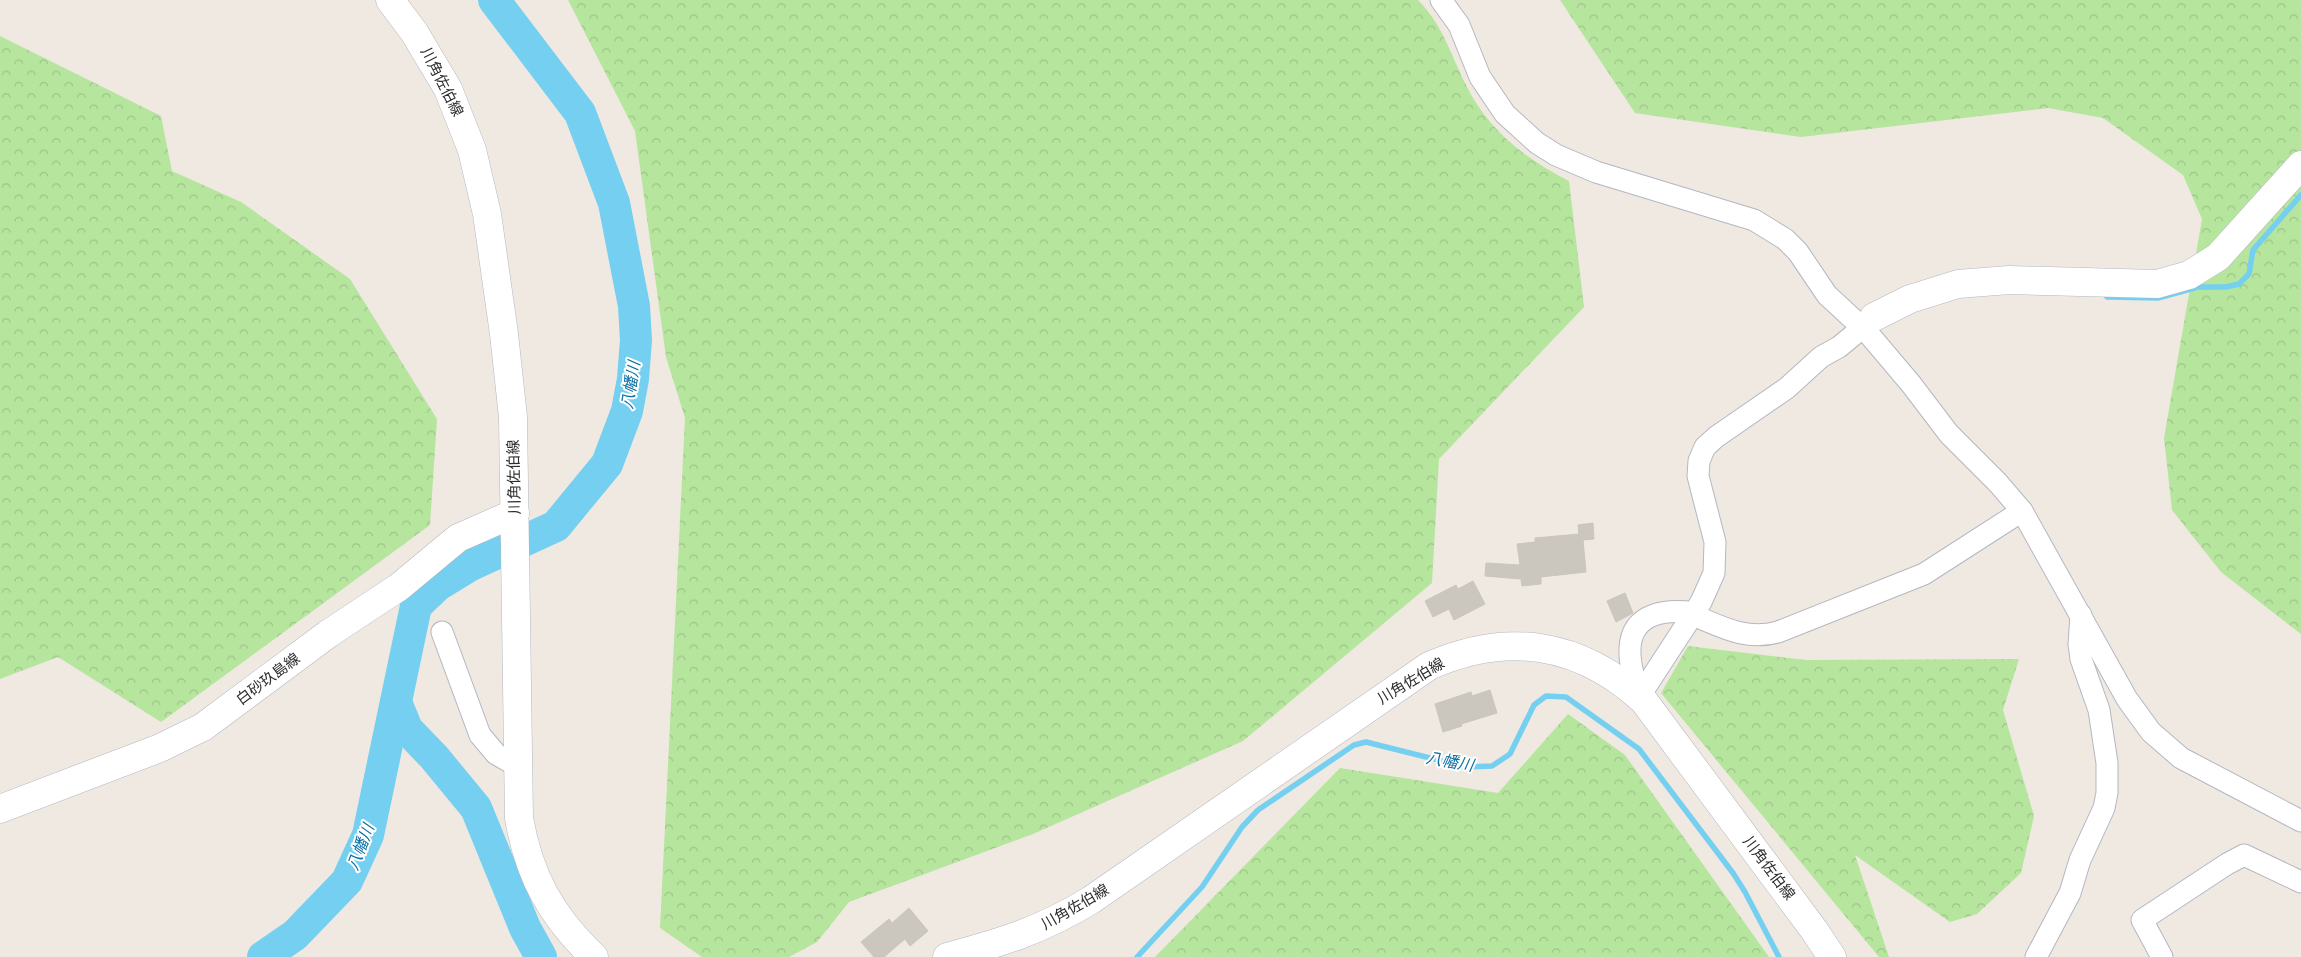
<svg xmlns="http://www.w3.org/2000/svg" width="2301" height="957" viewBox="0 0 2301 957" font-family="'DM Sans','Noto Sans JP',sans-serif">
  <defs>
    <pattern id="forest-crowns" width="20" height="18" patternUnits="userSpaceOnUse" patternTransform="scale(1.25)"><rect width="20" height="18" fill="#b6e59e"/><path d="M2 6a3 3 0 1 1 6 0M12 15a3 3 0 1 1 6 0" fill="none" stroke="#9dc588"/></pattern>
  </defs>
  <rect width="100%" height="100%" fill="#efe9e1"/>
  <g fill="url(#forest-crowns)">
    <path d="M568 0H1418C1444 27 1449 51 1465 83 1486 128 1525 159 1569 181L1584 307 1439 459 1432 583 1243 741 1033 834 849 902 817 942 789 957H702L660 928 685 418 666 357 635 131Z"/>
    <polygon points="1560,0 2301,0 2301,634 2221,572 2172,510 2164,438 2202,219 2183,175 2103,118 2048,108 1801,137 1635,113"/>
    <polygon points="0,36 161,116 172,171 241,202 350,279 437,419 430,525 161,722 58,657 0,679"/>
    <polygon points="1688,646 1806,660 2019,659 2003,710 2034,816 2021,873 1977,914 1950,922 1855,855 1889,957 1879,957 1661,693"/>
    <polygon points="1568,714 1625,755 1769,957 1155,957 1340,768 1498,793"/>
  </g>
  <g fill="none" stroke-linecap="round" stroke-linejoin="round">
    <g stroke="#75cff0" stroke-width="5.5">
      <polyline points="2101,293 2105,293 2107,297 2158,298 2198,287 2226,287 2239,284 2249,274 2253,250 2301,195"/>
      <polyline points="1137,957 1202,887 1242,827 1258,810 1354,745 1366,742 1466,767 1492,766 1510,754 1534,705 1546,696 1566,697 1639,749 1733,873 1745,892 1779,957"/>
    </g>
    <g stroke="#75cff0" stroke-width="32">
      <polyline points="396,702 407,729 434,757 476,808 525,928 541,957"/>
      <polyline points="263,957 295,935 347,881 368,835 416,606 438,585 469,566 556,526 607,464 627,411 633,379 636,340 634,306 614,203 580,113 494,0"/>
    </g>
  </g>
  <g fill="#cbc7bf" stroke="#cbc5ba">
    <polygon points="1593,523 1594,539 1583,540 1586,572 1541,577 1541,584 1522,586 1521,579 1485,576 1486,563 1520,565 1517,544 1535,542 1535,538 1579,534 1578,525"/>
    <polygon points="1473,581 1485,604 1454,620 1449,609 1433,617 1425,601 1456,585 1458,589"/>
    <polygon points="1625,593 1633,613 1616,622 1607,601"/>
    <polygon points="1490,690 1497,713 1461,724 1462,726 1443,732 1435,704 1471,692 1472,696"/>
    <polygon points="909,908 928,931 910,946 905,939 884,957 874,957 861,942 889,919 892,923"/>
  </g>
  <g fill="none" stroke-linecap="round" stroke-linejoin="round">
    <defs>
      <g id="street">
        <polyline points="1441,0 1459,25 1480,77 1505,114 1537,143 1556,155 1596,172 1754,220 1785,239 1798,252 1827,295 1867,332 1911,384 1949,434 1998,483 2022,511 2127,699 2151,732 2181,758 2301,821"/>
        <path d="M1693 615C1722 627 1746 641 1778 632L1924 574 2022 511"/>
        <polyline points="442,632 480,735 496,754 517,766"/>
        <polyline points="1639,697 1701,602 1714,573 1715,542 1698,476 1699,461 1705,447 1716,437 1787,388 1821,357 1839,347 1873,319"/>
        <path d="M1639 697C1635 682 1629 664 1630 648 1632 612 1667 609 1695 613"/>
        <polyline points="2036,957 2070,893 2080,860 2104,808 2107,793 2107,763 2099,710 2081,659 2079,644 2081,615"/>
        <polyline points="2162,957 2142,920 2227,864 2244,855 2301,882"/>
      </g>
      <g id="secondary">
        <path d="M390 0 414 32 448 89 472 150 487 214 504 334 513 417 519 818C529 876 551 916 594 957"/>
        <polyline points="1874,317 1910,299 1958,284 2009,280 2157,284 2189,275 2218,257 2301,165"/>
        <polyline points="0,809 160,748 203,727 328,634 399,587 458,538 515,513"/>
        <path d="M947 957C1003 942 1042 930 1091 900L1429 666C1508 631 1580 642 1644 701L1814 930 1832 957"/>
      </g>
    </defs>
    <use href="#street" stroke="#b4b7c1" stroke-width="23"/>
    <use href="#secondary" stroke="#b4b7c1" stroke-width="29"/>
    <use href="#street" stroke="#fff" stroke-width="21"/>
    <use href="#secondary" stroke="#fff" stroke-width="28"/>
  </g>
  <g text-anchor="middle" stroke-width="4" stroke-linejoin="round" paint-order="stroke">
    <g font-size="15" fill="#2e2e2e" stroke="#fff">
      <text transform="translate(442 82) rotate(63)" y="5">川角佐伯線</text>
      <text transform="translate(514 477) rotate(-91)" y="5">川角佐伯線</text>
      <text transform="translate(268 679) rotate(-37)" y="5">白砂玖島線</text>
      <text transform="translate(1411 681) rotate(-31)" y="5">川角佐伯線</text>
      <text transform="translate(1769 868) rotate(53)" y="5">川角佐伯線</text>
      <text transform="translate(1075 907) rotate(-30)" y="5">川角佐伯線</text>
    </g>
    <g font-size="16" font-style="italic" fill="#0d6fa3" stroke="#fff">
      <text transform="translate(630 385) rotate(-81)" y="6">八幡川</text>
      <text transform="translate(1450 761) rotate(10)" y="6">八幡川</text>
      <text transform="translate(360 847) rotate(-69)" y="6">八幡川</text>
    </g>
  </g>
</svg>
